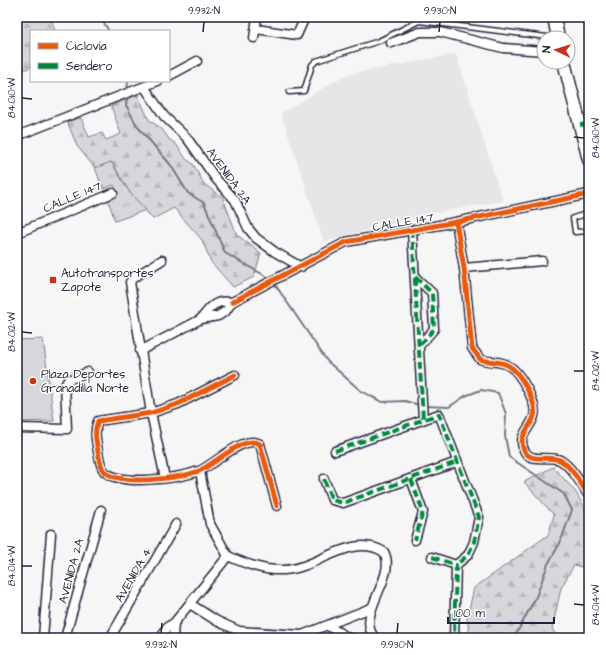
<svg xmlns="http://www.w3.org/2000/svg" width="606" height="655" viewBox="0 0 606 655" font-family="'Architects Daughter',sans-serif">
  <defs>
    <pattern id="forest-firs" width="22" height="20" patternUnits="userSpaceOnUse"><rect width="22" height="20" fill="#d7d7db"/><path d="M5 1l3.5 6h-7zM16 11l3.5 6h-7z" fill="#b8b8bd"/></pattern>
    <pattern id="park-tufts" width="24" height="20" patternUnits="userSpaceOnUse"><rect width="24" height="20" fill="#d7d7db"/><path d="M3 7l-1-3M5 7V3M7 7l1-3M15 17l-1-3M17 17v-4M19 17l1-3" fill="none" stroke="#b8b8bd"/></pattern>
  </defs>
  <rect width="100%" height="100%" fill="#f6f6f7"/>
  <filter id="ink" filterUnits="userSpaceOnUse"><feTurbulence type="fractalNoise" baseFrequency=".025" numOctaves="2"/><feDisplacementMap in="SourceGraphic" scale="8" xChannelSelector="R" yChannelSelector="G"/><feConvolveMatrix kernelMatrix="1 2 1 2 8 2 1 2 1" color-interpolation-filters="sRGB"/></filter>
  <g filter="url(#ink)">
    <polygon fill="#e6e6e9" points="456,54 503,201 429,214 324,242 281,113 345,75"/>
    <polygon fill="#d7d7db" stroke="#7c7c8b" points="43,339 54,421 17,422 17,340"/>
    <g fill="url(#forest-firs)" stroke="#7c7c8b">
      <polygon points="17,17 51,17 55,31 31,31 31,67 17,73"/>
      <polygon points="138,95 149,120 162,129 169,139 176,144 186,159 193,164 204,184 223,198 237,235 261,253 254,277 233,287 211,262 202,240 174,208 153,219 130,193 112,162 95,168 77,146 67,121 81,118 89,137 102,133 106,140 121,134 111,106"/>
      <polygon points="553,467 575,491 589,515 589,569 574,565 561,588 552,629 558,638 470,638 467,618 474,588 548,535 554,515 524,482"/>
    </g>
    <polygon fill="url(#park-tufts)" stroke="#7c7c8b" points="111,162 130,193 146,210 115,221 108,200 118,194 114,185 103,189 95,168"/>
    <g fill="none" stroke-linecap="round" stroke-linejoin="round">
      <g stroke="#767685" stroke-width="2">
        <polyline points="100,17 109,31"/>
        <polyline points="127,90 128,81"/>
        <polyline points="127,96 126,105 137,126 170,164 188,193 204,203 225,253 271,279"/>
        <polyline points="274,283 327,361 361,391 382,402 405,401 419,405"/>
        <polyline points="424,406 449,407 465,396 481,390 498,393 506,414 505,436 509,457 564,494 572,510 560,543 548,564 536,597 514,638"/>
      </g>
      <defs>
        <g id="lane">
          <polyline points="289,92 304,91 312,65 316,61 379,41 419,21 555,38"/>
          <polyline points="589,213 573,218 575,232 589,231"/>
        </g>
        <g id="street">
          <polyline points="256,29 297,35 305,17"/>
          <polyline points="254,38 257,17"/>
          <polyline points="391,43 420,32 440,32 503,48 544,51"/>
          <polyline points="169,76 197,61"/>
          <polyline points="145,88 164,116 187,138 216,179 235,200 248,228 256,238 275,252 301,267"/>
          <polyline points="17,136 158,81"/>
          <path d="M456 222 464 268 472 348 480 359C489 363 500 360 509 366 520 372 538 404 534 416 530 430 516 436 525 452 532 463 550 455 560 460 572 467 581 484 589 496"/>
          <polyline points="412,230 423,419"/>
          <polyline points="17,233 113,193"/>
          <polyline points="162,260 133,278 130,282 151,413 165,478"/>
          <polyline points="464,268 542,261"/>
          <polyline points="415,277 432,293 434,329 420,345"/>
          <polyline points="232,302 346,242 456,222 589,194"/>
          <path d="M201 319C210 307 216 299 232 302"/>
          <polyline points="140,351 201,319 218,316 226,311 232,302"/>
          <path d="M235 375 178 404 151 413 98 421C93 433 97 444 99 457 100 462 101 467 104 471 120 487 180 478 199 471 214 465 244 434 260 444L277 506"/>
          <polyline points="17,428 67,429 65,385 68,380 88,372"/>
          <polyline points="335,451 439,414 479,517 474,542 468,555 456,565"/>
          <polyline points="324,479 332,500 343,503 457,462"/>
          <polyline points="411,479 423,512 415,540"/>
          <path d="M228 556C246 564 264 571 284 570 317 569 351 532 384 552 398 577 354 615 375 638"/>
          <polyline points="432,557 456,565 454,638"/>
          <polyline points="190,604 217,621 239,631 302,635 371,608"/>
          <polyline points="328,626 349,638"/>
          <polyline points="43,638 51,534"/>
          <polyline points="65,638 101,510"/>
          <polyline points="110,638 176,524"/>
          <polyline points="161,638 167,627 174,623 228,556 210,524 200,471"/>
          <polyline points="173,638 174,623"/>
        </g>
        <g id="secondary">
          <polyline points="554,17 558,38"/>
          <polyline points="564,62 589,160"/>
        </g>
      </defs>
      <use href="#lane" stroke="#22223b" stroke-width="7"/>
      <use href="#street" stroke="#22223b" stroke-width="11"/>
      <use href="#secondary" stroke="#22223b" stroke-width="15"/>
      <use href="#lane" stroke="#fff" stroke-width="4"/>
      <use href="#street" stroke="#fff" stroke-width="8"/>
      <use href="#secondary" stroke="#fff" stroke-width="12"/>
      <g stroke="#00873e" stroke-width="4" stroke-dasharray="8 4" stroke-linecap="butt">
        <polyline points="580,125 589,124"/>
        <polyline points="584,142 589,141"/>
        <polyline points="412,230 423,419"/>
        <polyline points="415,277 432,293 434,329 420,345"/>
        <polyline points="335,451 439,414 479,517 474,542 468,555 456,565"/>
        <polyline points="324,479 332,500 343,503 457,462"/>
        <polyline points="411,479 423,512 415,540"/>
        <polyline points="432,557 456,565 454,638"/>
      </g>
      <defs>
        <g id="cycleway">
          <path d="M456 222 464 268 472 348 480 359C489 363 500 360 509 366 520 372 538 404 534 416 530 430 516 436 525 452 532 463 550 455 560 460 572 467 581 484 589 496"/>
          <polyline points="232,302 346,242 456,222 589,194"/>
          <path d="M235 375 178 404 151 413 98 421C93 433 97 444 99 457 100 462 101 467 104 471 120 487 180 478 199 471 214 465 244 434 260 444L277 506"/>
        </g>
      </defs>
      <use href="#cycleway" stroke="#fff" stroke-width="8"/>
      <use href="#cycleway" stroke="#e8590c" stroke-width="5"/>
    </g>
  </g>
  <path fill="none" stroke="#22223b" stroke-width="1.5" d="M203 32 204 22M439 32 440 22M22 98 32 99M574 137 584 138M22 332 32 333M574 371H584M22 566H32M574 604 584 605M161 633 162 623M397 633 398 623"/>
  <g fill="#c8321e" stroke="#fff" stroke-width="1.5">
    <rect x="49" y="276" width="8" height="8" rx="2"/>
    <circle cx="33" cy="381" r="4"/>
  </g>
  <g text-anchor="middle" stroke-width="3" stroke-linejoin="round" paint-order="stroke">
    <g font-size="12" fill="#22223b" stroke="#fff">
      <text transform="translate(229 176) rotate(54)" y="4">AVENIDA 2A</text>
      <text transform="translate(72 197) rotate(-23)" y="4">CALLE 147</text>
      <text transform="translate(403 222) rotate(-10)" y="4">CALLE 147</text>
      <text transform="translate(71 571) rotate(-75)" y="4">AVENIDA 2A</text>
      <text transform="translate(133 575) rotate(-60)" y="4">AVENIDA 4</text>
    </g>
    <g font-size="12" fill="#22223b" stroke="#fff" text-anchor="start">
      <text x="61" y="277">Autotransportes<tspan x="61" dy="14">Zapote</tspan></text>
      <text x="41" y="378">Plaza Deportes<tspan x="41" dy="14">Granadilla Norte</tspan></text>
    </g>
  </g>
  <rect width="606" height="655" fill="none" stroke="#fff" stroke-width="44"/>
  <rect x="30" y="30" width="140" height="52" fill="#ffffff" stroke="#a7a7b1"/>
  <rect x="38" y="43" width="20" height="6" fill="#e8590c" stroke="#a7a7b1"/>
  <text x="66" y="50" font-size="12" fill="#22223b">Ciclovía</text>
  <rect x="38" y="63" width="20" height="6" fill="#00873e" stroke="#a7a7b1"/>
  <text x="66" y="70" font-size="12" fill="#22223b">Sendero</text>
  <g transform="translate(556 50) rotate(274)"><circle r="19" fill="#ffffff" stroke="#a7a7b1"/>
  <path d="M0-3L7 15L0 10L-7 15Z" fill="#c8321e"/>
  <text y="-6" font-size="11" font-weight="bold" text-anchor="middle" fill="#22223b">N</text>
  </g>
  <path d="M448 617v6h106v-6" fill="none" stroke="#22223b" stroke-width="2"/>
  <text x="454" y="617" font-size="12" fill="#22223b" stroke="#ffffff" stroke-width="3" paint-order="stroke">100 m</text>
  <rect x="22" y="22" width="562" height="611" fill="none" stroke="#22223b" stroke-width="1.5"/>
  <g font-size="10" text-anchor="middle" fill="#22223b">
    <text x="204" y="14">9.932°N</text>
    <text x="440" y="14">9.930°N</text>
    <text transform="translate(11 98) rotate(-90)" y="4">84.010°W</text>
    <text transform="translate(595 138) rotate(-90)" y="4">84.010°W</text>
    <text transform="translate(11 332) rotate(-90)" y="4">84.012°W</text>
    <text transform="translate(595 371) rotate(-90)" y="4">84.012°W</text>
    <text transform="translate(11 566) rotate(-90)" y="4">84.014°W</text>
    <text transform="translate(595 605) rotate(-90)" y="4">84.014°W</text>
    <text x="161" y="648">9.932°N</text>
    <text x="397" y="648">9.930°N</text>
  </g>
</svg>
